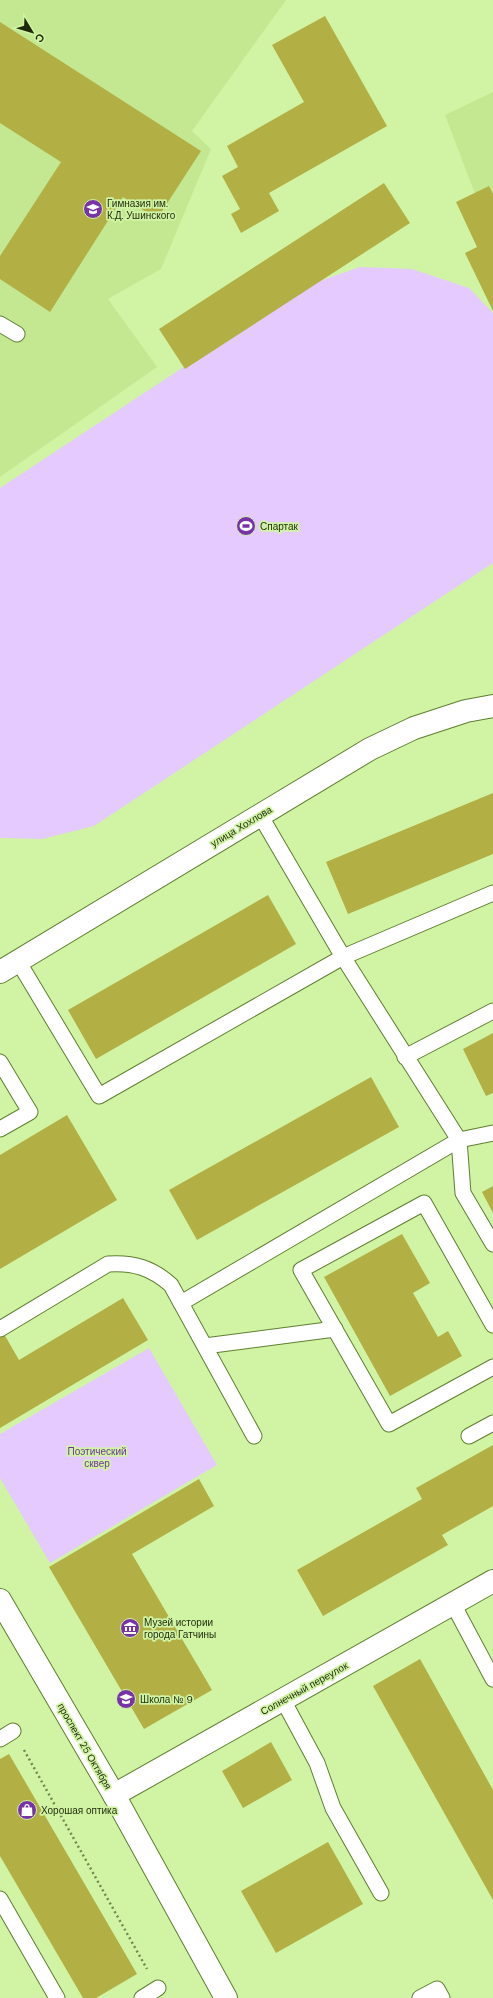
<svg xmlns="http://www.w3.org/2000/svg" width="493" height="1998" viewBox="0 0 493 1998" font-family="'DM Sans',sans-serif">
  <rect width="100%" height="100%" fill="#d1f4a4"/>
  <g fill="#c3e891">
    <polygon points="0,0 286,0 192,131 211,149 161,269 108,299 157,367 0,477"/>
    <polygon points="493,92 493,241 445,115"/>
  </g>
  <g fill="#e4caff">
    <polygon points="360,267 412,269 469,288 493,313 493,563 94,826 42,839 0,838 0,488 308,285"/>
    <polygon points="149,1348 217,1465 50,1563 0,1478 0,1434"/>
  </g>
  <g fill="#b2af45">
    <polygon points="325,16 387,126 269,193 279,211 241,233 231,214 240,209 222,176 238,167 227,146 304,102 272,45"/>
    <polygon points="0,22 201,151 157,219 123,197 50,312 0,279 0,256 61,162 0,123"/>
    <polygon points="384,183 410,223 185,369 159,329"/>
    <polygon points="489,186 493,194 493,311 465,253 477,247 456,202"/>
    <polygon points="493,793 493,854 348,914 326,862"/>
    <polygon points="268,895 296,944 96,1059 68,1010"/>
    <polygon points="493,1033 493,1093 486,1096 463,1049"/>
    <polygon points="371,1077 399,1127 197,1240 169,1190"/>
    <polygon points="67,1115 117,1200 0,1269 0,1155"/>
    <polygon points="493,1186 493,1213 482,1192"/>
    <polygon points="402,1234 430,1283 413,1293 438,1337 448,1331 462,1356 390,1396 324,1277"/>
    <polygon points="123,1298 148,1340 0,1428 0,1336 4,1334 19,1360"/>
    <polygon points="493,1445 493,1506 442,1535 448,1545 323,1616 297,1570 422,1499 416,1488"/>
    <polygon points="199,1479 214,1506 132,1554 212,1690 144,1729 49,1567"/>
    <polygon points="420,1659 493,1790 493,1900 373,1686"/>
    <polygon points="271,1742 292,1780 243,1808 222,1771"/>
    <polygon points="9,1754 137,1974 96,1998 83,1998 0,1856 0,1759"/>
    <polygon points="328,1842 363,1904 276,1953 241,1891"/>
  </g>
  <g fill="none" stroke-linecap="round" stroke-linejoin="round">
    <defs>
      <g id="lane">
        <polyline points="0,324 17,334"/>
        <polyline points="260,815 343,957 459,1140 463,1193 493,1244"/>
        <polyline points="18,961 99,1096 343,957 493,893"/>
        <polyline points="405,1057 493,1011"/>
        <polyline points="0,1062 30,1112 0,1129"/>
        <polyline points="181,1303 459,1140 493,1133"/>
        <polyline points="493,1325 424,1203 301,1270 389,1424 493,1367"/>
        <path d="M0 1329 108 1264C133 1262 152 1268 171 1285L254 1436"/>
        <polyline points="205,1346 335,1329"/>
        <polyline points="469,1436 493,1423"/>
        <polyline points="453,1604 493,1679"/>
        <polyline points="283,1700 317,1763 333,1808 381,1893"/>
        <polyline points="0,1739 13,1731"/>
        <polyline points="0,1899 57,1998"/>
        <polyline points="142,1998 158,1988"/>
        <polyline points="420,1998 437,1989 442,1998"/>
      </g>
      <polyline id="street" points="114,1795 493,1581"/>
      <polyline id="secondary" points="0,972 370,749 414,728 466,711 493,706"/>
      <polyline id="primary" points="0,1600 114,1795 226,1998"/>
    </defs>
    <use href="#lane" stroke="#607e31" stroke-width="17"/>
    <use href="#street" stroke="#607e31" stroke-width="24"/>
    <use href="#secondary" stroke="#607e31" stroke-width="24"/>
    <use href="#primary" stroke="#607e31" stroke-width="24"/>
    <polyline stroke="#718851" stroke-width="2.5" stroke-dasharray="2 3" stroke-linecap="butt" points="24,1750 147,1969"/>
    <use href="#lane" stroke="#fff" stroke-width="15"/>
    <use href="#street" stroke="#fff" stroke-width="22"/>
    <use href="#secondary" stroke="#fff" stroke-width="22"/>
    <use href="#primary" stroke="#fff" stroke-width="22"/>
  </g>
  <defs>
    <symbol id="school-disc" viewBox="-11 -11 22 22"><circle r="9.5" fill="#7733a7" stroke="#d1f4a4"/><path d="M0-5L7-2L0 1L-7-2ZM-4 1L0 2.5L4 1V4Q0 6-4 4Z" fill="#fff"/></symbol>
    <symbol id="stadium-disc" viewBox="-11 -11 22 22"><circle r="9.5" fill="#7733a7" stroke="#d1f4a4"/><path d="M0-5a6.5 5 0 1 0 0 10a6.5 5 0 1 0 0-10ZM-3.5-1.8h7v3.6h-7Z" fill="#fff"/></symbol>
    <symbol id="museum-disc" viewBox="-11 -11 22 22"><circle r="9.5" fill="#7733a7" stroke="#d1f4a4"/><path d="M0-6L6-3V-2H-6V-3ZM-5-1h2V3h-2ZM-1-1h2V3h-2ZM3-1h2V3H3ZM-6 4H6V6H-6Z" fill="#fff"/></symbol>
    <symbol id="shop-disc" viewBox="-11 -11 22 22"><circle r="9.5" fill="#7733a7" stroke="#d1f4a4"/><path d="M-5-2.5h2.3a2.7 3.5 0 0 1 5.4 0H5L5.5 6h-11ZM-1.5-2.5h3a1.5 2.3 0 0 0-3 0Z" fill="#fff"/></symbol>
  </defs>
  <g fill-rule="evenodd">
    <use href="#school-disc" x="82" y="198" width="22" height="22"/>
    <use href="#stadium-disc" x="235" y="515" width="22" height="22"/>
    <use href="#museum-disc" x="119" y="1617" width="22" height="22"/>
    <use href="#school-disc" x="115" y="1688" width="22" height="22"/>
    <use href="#shop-disc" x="16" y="1799" width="22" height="22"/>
  </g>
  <g text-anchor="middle" stroke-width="3.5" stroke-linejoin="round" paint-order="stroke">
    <g font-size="10" fill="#1d2909" stroke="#d1f4a4" text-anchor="start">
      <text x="107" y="207">Гимназия им.<tspan x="107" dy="12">К.Д. Ушинского</tspan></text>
      <text x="260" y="530">Спартак</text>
      <text x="144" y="1626">Музей истории<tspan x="144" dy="12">города Гатчины</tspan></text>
      <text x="140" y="1703">Школа № 9</text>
      <text x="41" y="1814">Хорошая оптика</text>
    </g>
    <g font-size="10" fill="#1d2909" stroke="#d1f4a4">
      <text transform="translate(241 826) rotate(-31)" y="4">улица Хохлова</text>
      <text transform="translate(304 1688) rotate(-29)" y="4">Солнечный переулок</text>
      <text transform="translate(85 1746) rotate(60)" y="4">проспект 25 Октября</text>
    </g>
    <g font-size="10" fill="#6e3598" stroke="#d1f4a4">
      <text x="97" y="1455">Поэтический<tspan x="97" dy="12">сквер</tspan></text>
    </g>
  </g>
  <g transform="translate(32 32) rotate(128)" stroke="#d1f4a4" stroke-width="3" paint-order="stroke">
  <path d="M0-3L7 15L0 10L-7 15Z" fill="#1d2909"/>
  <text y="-6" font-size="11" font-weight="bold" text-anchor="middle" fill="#1d2909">С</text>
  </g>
</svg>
